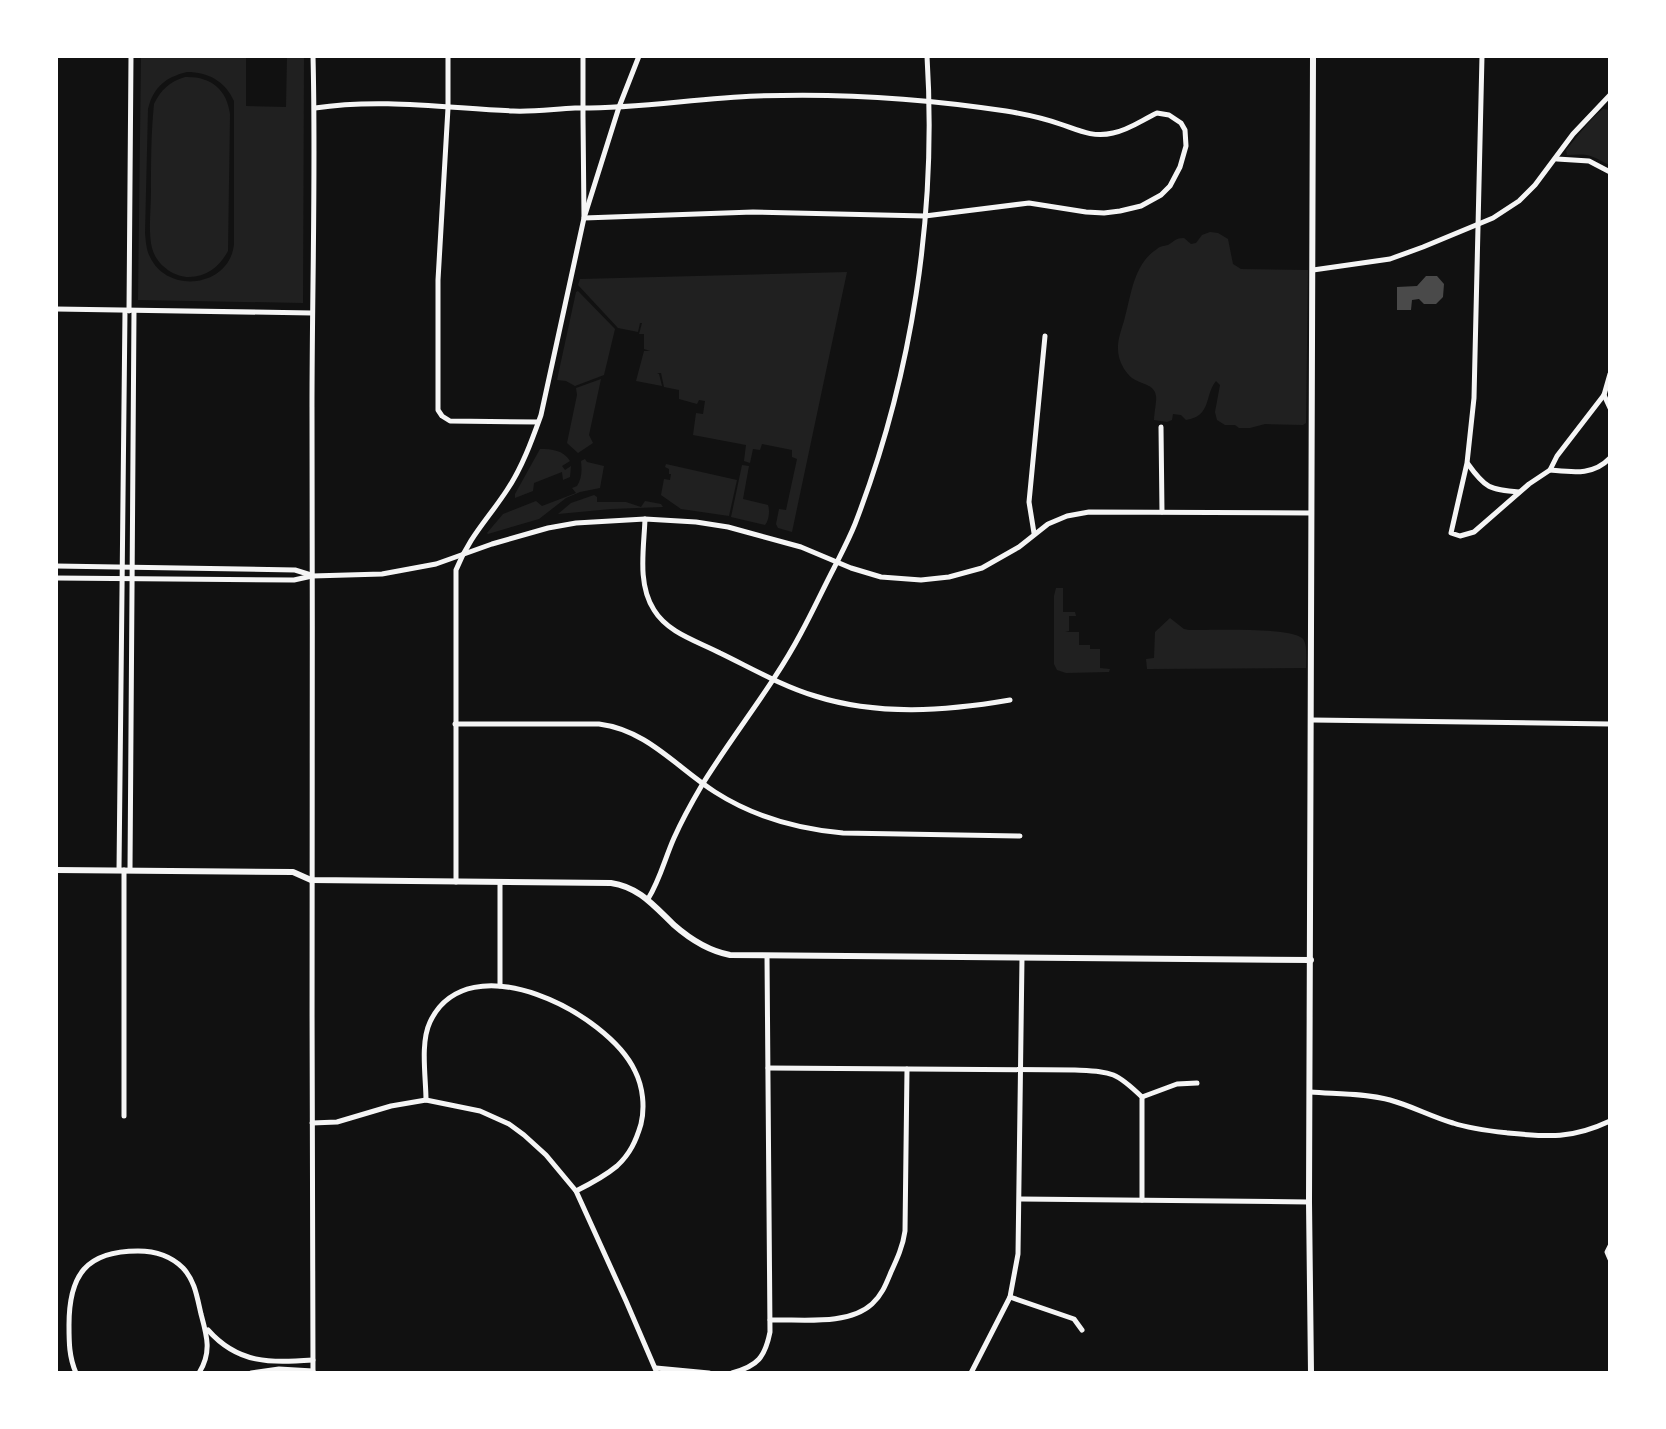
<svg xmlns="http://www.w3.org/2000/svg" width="1666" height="1429" viewBox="0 0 1666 1429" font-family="Merriweather,serif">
  <rect width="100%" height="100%" fill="#111"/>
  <g fill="#202020" fill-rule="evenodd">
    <path d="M141 56H246V106L286 107 287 56H304L303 303 138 300ZM187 72C208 72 225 81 234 101V244C230 287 168 295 150 257 146 249 146 242 145 233L148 109C153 87 166 77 187 72Z"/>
    <path d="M185 77C210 76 227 89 230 114L228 251C220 266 207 277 189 277 173 277 156 264 152 248 148 231 151 210 151 192 151 163 151 133 154 104 161 90 169 82 185 77Z"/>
    <path d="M1603 109 1610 110V165C1604 163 1599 159 1593 157 1584 153 1576 155 1567 155L1566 150C1578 136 1589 120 1603 109Z"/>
    <path d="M1210 232 1218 233 1228 239 1233 264 1241 269 1308 270 1306 423 1303 425 1265 424 1250 428H1239L1235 425H1225L1217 420 1215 412 1220 385 1216 381C1204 396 1212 416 1186 420L1181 415 1173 414 1172 420 1167 422 1154 420C1154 414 1157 399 1156 396 1155 384 1140 384 1132 378 1126 373 1121 365 1119 357 1116 344 1120 334 1124 321 1131 297 1133 264 1157 249 1160 246 1164 246 1168 245 1175 241 1175 238 1184 238L1191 244 1196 243 1202 235Z"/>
    <polygon points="847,272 792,532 778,528 776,524 779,509 786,510 797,459 792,457 792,450 762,444 760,450 753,449 750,463 744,461 746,445 693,435 696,413 703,414 705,401 699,400 697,404 679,399 679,390 664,387 661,373 657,373 659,374 662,386 636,381 644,351 650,351 644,349 644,334 639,334 642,323 640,323 638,332 618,328 578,285 580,279"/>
    <polygon points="578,291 615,329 604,375 575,386 566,381 557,380 576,292"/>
    <polygon points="601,379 589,435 593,443 578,453 567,443 577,395 576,388"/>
    <path d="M540 449C552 449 563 450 570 461L562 466 565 470 571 466 570 477 563 480 562 472 534 483 533 491 515 498V494Z"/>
    <path d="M585 459 587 462 604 466 600 488 580 492 566 498 539 519 488 534 487 533 503 514 536 501 542 506 576 493 572 488 577 486C582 478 582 471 581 461Z"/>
    <polygon points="666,464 737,480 729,516 681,509 661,495 664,479 670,480 671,474 669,474 669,469 665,467"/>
    <path d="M742 465 749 466 743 499 768 505C770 510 769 521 765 525L731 517Z"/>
    <polygon points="594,495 597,497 597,502 626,502 641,507 645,501 661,504 663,507 611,509 558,514 571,503"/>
    <polygon points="1056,588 1063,588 1063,612 1075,612 1076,616 1069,616 1069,631 1065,632 1079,632 1079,645 1090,645 1090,649 1100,649 1100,668 1110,669 1109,672 1066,673 1057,670 1054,664 1054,596"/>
    <path d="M1170 618 1184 629 1189 630C1210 630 1289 627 1302 638 1308 643 1306 660 1306 668L1147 669 1146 659 1154 658 1155 632Z"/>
  </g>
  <polygon fill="#4a4a4a" points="1426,276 1437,276 1444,284 1443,297 1436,304 1424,304 1419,299 1412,300 1411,310 1397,310 1397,287 1417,286"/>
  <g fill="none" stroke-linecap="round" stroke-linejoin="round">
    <g stroke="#f5f5f5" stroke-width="5">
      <polyline points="448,56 448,108 438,280 438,410 442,416 450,421 538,422"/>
      <polyline points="1482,56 1474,398 1467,463 1451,533 1460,536 1474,532 1529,484 1550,470 1557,456 1604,395 1610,374"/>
      <path d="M315 108C380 98 447 108 513 111 533 112 554 109 575 108 636 109 696 98 757 96 837 93 927 99 1006 111 1024 114 1043 118 1060 124 1078 130 1093 138 1113 133 1129 130 1142 120 1157 113L1169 115 1181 123 1185 130 1186 146 1180 167 1170 186 1161 195 1141 206 1120 211 1104 213 1086 212 1029 203 925 216 753 212 584 218 583 117V56"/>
      <polyline points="1557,159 1589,161 1610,172"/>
      <polyline points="1313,270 1390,259 1423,247 1493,218 1519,201 1535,185 1573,134 1610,95"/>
      <polyline points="56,309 312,313"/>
      <polyline points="129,311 131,56"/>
      <polyline points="1604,395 1610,408"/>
      <polyline points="1161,427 1162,512"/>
      <path d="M1468 464C1485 488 1490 490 1519 492"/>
      <path d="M1550 470C1572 472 1593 476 1610 458"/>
      <path d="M645 519C644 548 637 584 654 610 668 633 697 641 720 653 751 668 782 686 815 696 878 716 946 711 1010 700"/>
      <polyline points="1034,533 1029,502 1045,336"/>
      <polyline points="56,566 295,570 311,575"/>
      <polyline points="56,578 294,580 312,576 382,574 436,564 492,544 548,528 576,523 645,519 696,522 728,527 801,547 851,568 881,577 921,580 949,577 982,568 1019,547 1048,524 1067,516 1089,512 1311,513"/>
      <polyline points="1312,720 1610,724"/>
      <path d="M455 724H599C647 730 676 767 715 792 754 817 798 829 843 833L1020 836"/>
      <polyline points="119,870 125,311"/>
      <polyline points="130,870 134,311"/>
      <path d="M456 882V570C469 537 488 519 507 490 522 468 532 440 541 415L584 218 619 107 639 56"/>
      <path d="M648 899C660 880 665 858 674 838 682 820 692 802 702 785 734 733 773 686 801 633 813 611 823 589 834 568 841 554 849 539 855 524 912 376 937 215 927 56"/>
      <polyline points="500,986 500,882"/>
      <path d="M768 1068 1075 1070C1112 1072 1115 1071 1142 1097V1200"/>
      <path d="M1310 1092C1336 1094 1364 1093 1390 1100 1412 1106 1432 1117 1453 1123 1471 1129 1490 1131 1508 1133 1549 1137 1572 1139 1610 1121"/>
      <polyline points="1142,1097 1177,1084 1197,1083"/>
      <path d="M426 1100C426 1078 420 1043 430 1022 468 941 608 1013 635 1071 643 1087 645 1107 641 1124 636 1141 630 1154 617 1166 605 1176 590 1184 576 1191"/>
      <polyline points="124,1116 124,870"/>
      <polyline points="312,1123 337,1122 391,1106 426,1100 480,1111 509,1124 524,1135 546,1155 576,1191 626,1301 657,1373"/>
      <polyline points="1020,1199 1309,1202"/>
      <polyline points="1610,1246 1607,1252 1610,1259"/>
      <polyline points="1010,1297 1074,1319 1082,1330"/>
      <path d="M770 1320C801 1319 848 1326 872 1304 882 1295 886 1284 891 1272 897 1259 903 1246 905 1231L907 1069"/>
      <path d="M208 1330C238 1364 270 1363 313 1360"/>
      <polyline points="656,1368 709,1373"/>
      <path d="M76 1373C69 1357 69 1342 69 1325 69 1275 86 1251 138 1251 155 1251 171 1256 183 1268 195 1281 197 1297 201 1314 207 1336 212 1352 199 1373"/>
      <polyline points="251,1373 279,1369 313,1371"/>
      <path d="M313 1373C311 1051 313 729 312 407 312 290 316 173 313 56"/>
      <path d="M732 1373C758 1366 765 1357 770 1332L767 956"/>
      <polyline points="971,1373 1010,1297 1018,1254 1022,958"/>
    </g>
    <g stroke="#f5f5f5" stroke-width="6">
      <path d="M56 870 293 872 311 880 611 883C639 887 654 906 674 925 690 939 709 951 730 955L1311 960"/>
      <polyline points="1311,1373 1309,1202 1313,56"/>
    </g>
  </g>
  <rect width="1666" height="1429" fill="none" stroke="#ffffff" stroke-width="116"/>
</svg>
